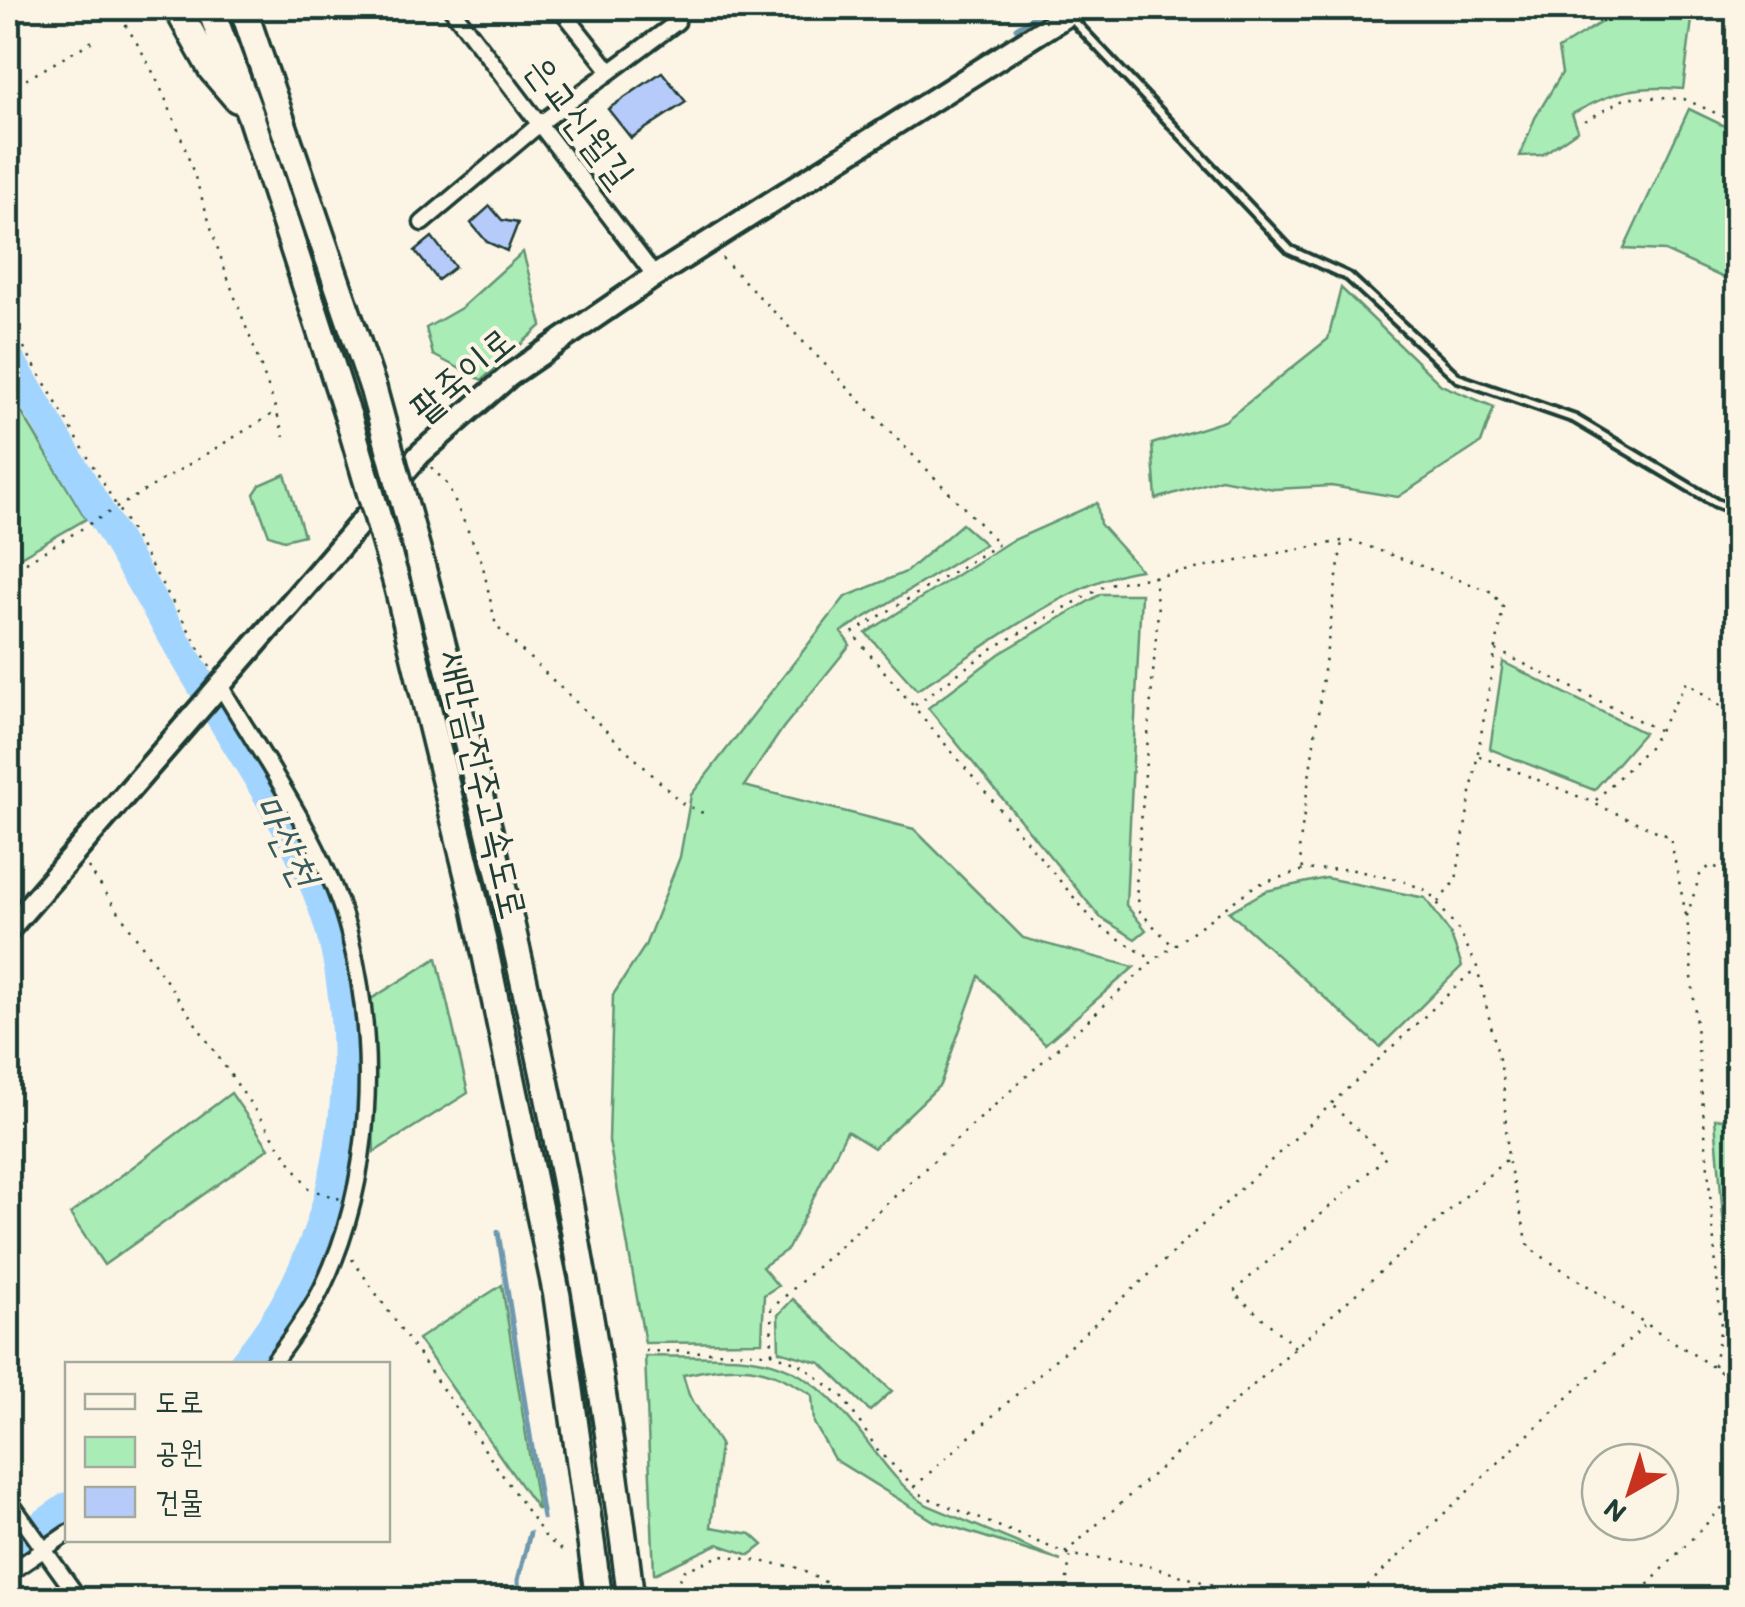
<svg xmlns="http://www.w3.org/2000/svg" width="1745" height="1607" viewBox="0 0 1745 1607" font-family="Itim,'Poor Story',sans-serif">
  <rect width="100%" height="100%" fill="#fcf5e5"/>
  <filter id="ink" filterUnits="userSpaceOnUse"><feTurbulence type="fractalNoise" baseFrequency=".01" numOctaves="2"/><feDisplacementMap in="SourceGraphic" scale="20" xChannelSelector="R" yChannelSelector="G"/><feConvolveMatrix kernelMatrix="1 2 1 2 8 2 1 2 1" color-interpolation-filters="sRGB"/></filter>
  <g filter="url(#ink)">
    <g fill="#aaecb6" stroke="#649475" stroke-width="2.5">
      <path d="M1624 8H1643L1652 16 1682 8 1692 20 1683 89C1635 85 1614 91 1572 114L1578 130 1542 155 1520 156 1535 118 1562 73 1558 49Z"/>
      <polygon points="1689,109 1737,132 1737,268 1726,279 1665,251 1624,249"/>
      <polygon points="523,252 542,325 482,380 433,355 426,328 461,308"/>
      <polygon points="1341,288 1441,385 1494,407 1481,443 1398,497 1331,486 1274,489 1221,479 1156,499 1152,444 1225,421 1328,339"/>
      <polygon points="8,390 86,519 8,564"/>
      <polygon points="285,474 304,535 284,540 269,535 254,494 260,485"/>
      <path d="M1097 503 1100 524 1141 570C1073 578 978 652 917 690L866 633 1009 542Z"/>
      <polygon points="962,524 985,544 841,632 850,645 783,728 744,786 914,829 1023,938 1134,967 1045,1044 979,976 940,1085 874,1148 847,1131 788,1249 762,1267 778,1286 764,1295 762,1342 645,1343 609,1141 613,995 645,946 680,857 691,795 845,597 906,572"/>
      <polygon points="1101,594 1141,594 1126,905 1146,930 1135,939 1100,917 928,708 999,654"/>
      <polygon points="1503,662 1644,733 1594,790 1490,749"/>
      <polygon points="1326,878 1425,898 1450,933 1462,966 1380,1047 1229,912 1266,891"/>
      <polygon points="437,958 468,1093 374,1152 368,1001"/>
      <polygon points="231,1093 269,1148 104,1265 70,1214"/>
      <polygon points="1737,1118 1738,1118 1737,1343 1733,1339 1715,1119"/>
      <polygon points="502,1285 538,1510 418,1339"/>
      <polygon points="793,1299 892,1391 870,1411 821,1363 779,1351 778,1315"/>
      <path d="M645 1356C749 1359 789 1342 859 1431 880 1458 899 1487 927 1505L1061 1561 934 1521 834 1459 814 1423 812 1395C762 1363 741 1363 683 1375L689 1395 720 1444 711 1527 751 1534 763 1545 750 1555 718 1544 654 1574Z"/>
    </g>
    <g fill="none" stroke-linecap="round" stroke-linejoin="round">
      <g stroke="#6d98ae" stroke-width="5">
        <polyline points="1016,28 1046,8"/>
        <polyline points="498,1232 543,1518"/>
        <polyline points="519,1600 518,1580 530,1533"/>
      </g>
      <g stroke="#a1d4ff" stroke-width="30">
        <path d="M8 356C75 471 143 586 211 701 259 782 319 864 337 958 364 1095 335 1257 243 1364"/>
        <polyline points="8,1549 68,1507"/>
      </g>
    </g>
    <g fill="#b7cbfb" stroke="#1f3d34" stroke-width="2.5">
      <polygon points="662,72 686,102 631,138 608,109"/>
      <polygon points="490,206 502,220 518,223 507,251 487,242 471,223"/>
      <polygon points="432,237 455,267 438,280 415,251"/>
    </g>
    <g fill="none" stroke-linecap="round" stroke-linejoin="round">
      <defs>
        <polyline id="lane" points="1069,16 1290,250 1349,277 1458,378 1575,419 1716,503 1738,511"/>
        <g id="street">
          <polyline points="451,8 655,276"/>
          <polyline points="560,8 610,71"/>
          <polyline points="422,223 542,122 677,22 674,8"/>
          <path d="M221 687C266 763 329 850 350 937 378 1049 373 1183 322 1288 309 1315 289 1340 272 1364"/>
          <polyline points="8,1499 80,1600"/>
          <polyline points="8,1574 68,1533"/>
        </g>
        <polyline id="secondary" points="8,930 420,454 509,376 655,276 1078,8"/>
        <g id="highway">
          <polyline points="177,8 212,70 237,99"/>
          <polyline points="210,8 250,114 348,416"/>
          <polyline points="243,8 373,388"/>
          <path d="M420 560C512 902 589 1248 631 1600"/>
          <polyline points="397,584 476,908 557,1296 599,1600"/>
        </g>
      </defs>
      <use href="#lane" stroke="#1f3d34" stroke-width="14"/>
      <use href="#street" stroke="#1f3d34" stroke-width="21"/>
      <use href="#secondary" stroke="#1f3d34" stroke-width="28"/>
      <use href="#highway" stroke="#1f3d34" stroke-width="32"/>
      <g stroke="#1f3d34" stroke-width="2.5" stroke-dasharray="2.5 8" stroke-linecap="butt">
        <path d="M113 8C164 74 190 160 215 240 236 306 265 370 284 437"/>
        <polyline points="8,90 96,39"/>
        <polyline points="1585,121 1628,97 1684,99 1738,123"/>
        <polyline points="722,258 999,544 852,633 1097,925 1153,960"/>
        <polyline points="8,320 211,668"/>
        <polyline points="431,467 447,484 482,562 496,626 682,803 703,813"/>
        <polyline points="1730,469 1738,483"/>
        <polyline points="8,573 276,412"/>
        <polyline points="1154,577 1342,541 1356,542 1492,592 1503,607 1456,880 1438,902"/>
        <polyline points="1496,650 1658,730"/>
        <polyline points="915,705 993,648 1108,584 1154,577 1158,611 1136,886 1140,912 1172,945"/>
        <polyline points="1479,756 1592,802"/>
        <polyline points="88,867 309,1189 340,1199"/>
        <polyline points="1303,869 1299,850 1342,541"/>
        <polyline points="1686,915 1670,837 1593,803 1650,746 1687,682 1738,719"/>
        <polyline points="352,1259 547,1539 565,1552"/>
        <polyline points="1295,1347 1233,1292 1386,1157 1332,1105"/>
        <polyline points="645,1351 772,1353 800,1364 843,1397 877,1449 923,1496 1070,1555 1145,1565 1263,1600"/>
        <polyline points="772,1353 771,1309 1153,961 1256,885 1304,870 1349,869 1403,881 1428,891 1460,932 1477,967 1503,1076 1508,1159 1529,1248 1722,1373 1738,1395"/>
        <polyline points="1714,1366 1721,1326 1687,916 1700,875 1711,865 1738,878"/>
        <polyline points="914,1487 1163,1262 1476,968"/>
        <polyline points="1065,1553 1506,1160"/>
        <polyline points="675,1600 681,1572 722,1555 795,1567 861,1600"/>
        <polyline points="1064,1600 1070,1557"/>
        <polyline points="1352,1600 1644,1326"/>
        <polyline points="1633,1600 1738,1491"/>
      </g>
      <use href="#lane" stroke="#fcf5e5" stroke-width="6"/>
      <use href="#street" stroke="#fcf5e5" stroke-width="14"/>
      <use href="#secondary" stroke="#fcf5e5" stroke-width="20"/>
      <use href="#highway" stroke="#fcf5e5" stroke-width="25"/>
      <defs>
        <g id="highway-bridge">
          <polyline points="373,388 420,560"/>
          <polyline points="348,416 397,584"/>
        </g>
      </defs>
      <use href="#highway-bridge" stroke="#1f3d34" stroke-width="32" stroke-linecap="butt"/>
      <use href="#highway-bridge" stroke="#fcf5e5" stroke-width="25"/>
    </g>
  </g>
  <g text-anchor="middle" stroke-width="8" stroke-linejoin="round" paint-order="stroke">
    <g font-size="38" fill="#1f3d34" stroke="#fcf5e5">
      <text transform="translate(580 121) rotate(53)" y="13">은교신월길</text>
      <text transform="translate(462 374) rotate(-40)" y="13">팥죽이로</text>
      <text transform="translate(484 784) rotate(77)" y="13">새만금전주고속도로</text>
    </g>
    <g font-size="40" font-style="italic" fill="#395b5d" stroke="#fcf5e5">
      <text transform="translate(287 840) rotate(63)" y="14">마산천</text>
    </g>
  </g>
  <rect width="1745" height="1607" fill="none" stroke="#fcf5e5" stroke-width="40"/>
  <rect x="20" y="20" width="1705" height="1567" fill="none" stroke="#1f3d34" stroke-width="4" filter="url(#ink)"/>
  <rect x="65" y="1362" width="325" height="180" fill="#fcf5e5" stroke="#a4ab9e" stroke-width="2.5"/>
  <rect x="85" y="1394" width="50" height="15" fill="#fcf5e5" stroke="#a4ab9e" stroke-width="2.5"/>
  <text x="155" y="1412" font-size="30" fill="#1f3d34">도로</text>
  <rect x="85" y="1437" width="50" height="30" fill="#aaecb6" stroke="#a4ab9e" stroke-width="2.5"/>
  <text x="155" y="1462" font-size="30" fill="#1f3d34">공원</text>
  <rect x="85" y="1487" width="50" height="30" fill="#b7cbfb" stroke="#a4ab9e" stroke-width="2.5"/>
  <text x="155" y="1512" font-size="30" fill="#1f3d34">건물</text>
  <g transform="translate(1630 1492) rotate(219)"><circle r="48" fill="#fcf5e5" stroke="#a4ab9e" stroke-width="2.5"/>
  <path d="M0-8L18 38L0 25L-18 38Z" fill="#c8321e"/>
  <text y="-15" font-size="28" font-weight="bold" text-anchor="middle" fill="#1f3d34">N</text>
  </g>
</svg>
